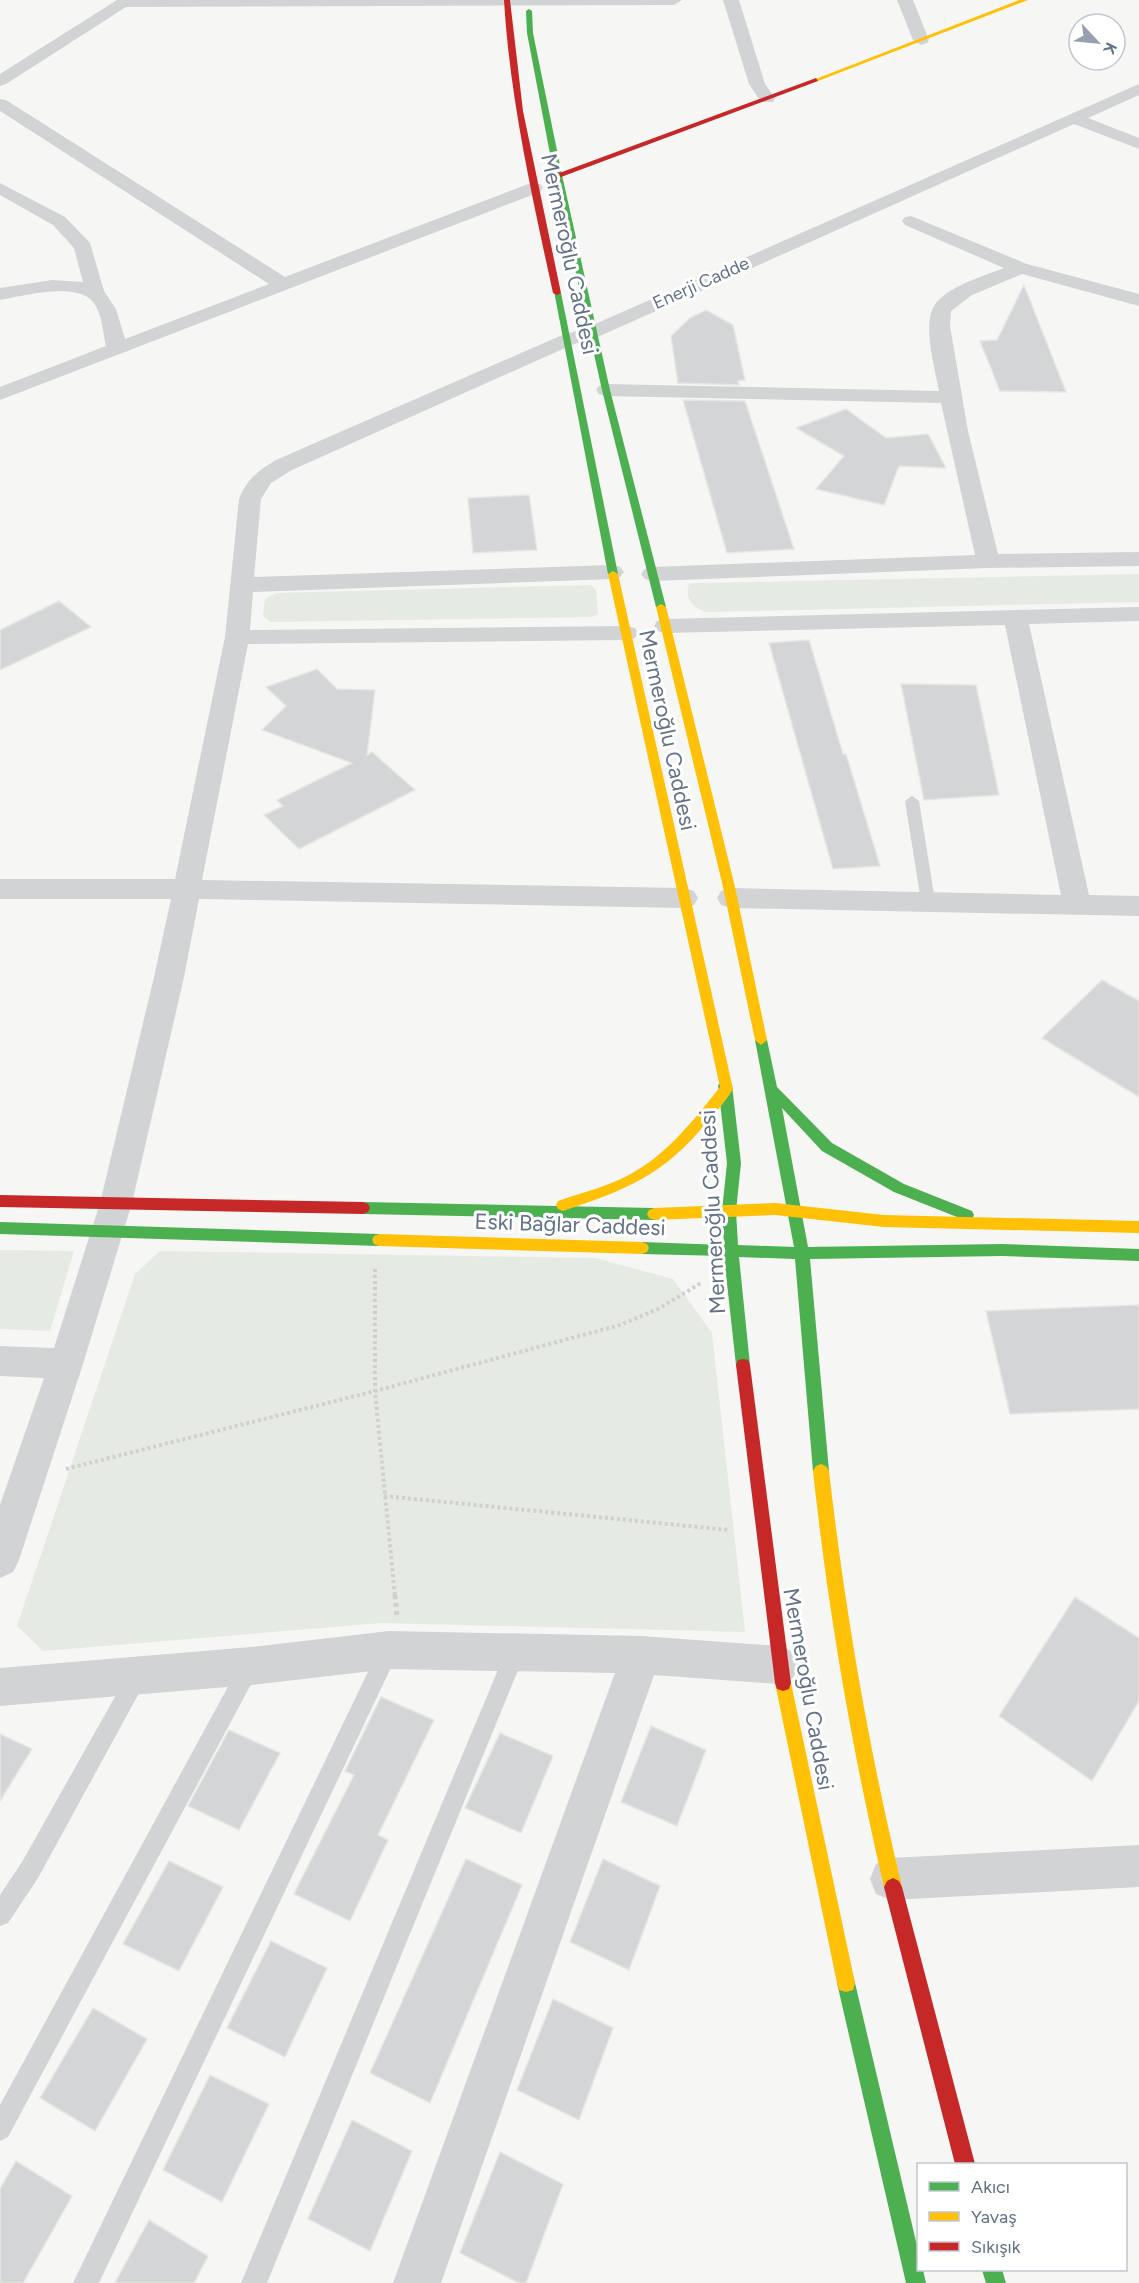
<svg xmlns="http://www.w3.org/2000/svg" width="1139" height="2283" viewBox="0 0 1139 2283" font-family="Figtree,sans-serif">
  <rect width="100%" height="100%" fill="#f6f6f5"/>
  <g fill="#e5eae3">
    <path d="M1139 574V602L706 612C693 607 684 599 689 584L698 583Z"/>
    <polygon points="591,585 596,590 598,614 592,617 271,622 263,616 265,599 276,593"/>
    <polygon points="0,1250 74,1251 50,1331 0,1329"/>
    <polygon points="160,1251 595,1258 673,1279 712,1333 745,1632 382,1623 43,1651 17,1626 135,1274"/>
  </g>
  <g fill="#d4d5d6" stroke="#e6e6e4" stroke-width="1.5">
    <polygon points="1024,285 1066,392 1000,391 980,341 997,340"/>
    <polygon points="706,310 733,325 745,380 738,381 739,385 678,383 671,336 690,318"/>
    <polygon points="683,400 745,401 794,549 727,553"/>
    <polygon points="846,409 886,438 928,434 946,468 899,466 884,505 816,489 844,456 796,428"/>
    <polygon points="529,495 537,550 473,553 468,498"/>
    <polygon points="59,601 91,627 0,670 0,630"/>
    <polygon points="809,640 843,754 846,754 880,866 833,869 769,643"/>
    <polygon points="317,669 337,689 375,690 367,755 372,752 415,790 299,849 264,815 283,806 277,800 352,763 262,730 286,706 266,687"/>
    <polygon points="901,684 976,685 999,795 924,800"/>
    <polygon points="1102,980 1139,1001 1139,1097 1042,1038"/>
    <polygon points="1139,1305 1139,1409 1010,1414 986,1311"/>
    <polygon points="1075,1597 1139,1638 1139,1701 1092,1781 999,1716"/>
    <polygon points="381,1697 434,1720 378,1835 388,1840 350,1921 294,1894 354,1775 345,1771"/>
    <polygon points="651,1726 706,1750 677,1826 621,1802"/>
    <polygon points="229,1730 280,1753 239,1830 188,1806"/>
    <polygon points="500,1733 553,1756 521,1833 465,1808"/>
    <polygon points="0,1734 32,1749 0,1801"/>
    <polygon points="466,1859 522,1885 430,2103 370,2073"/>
    <polygon points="603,1859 660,1886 629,1970 570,1942"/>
    <polygon points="169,1861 223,1887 179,1971 123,1944"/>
    <polygon points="271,1941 327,1968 285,2057 227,2028"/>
    <polygon points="553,1999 613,2028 579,2120 517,2090"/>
    <polygon points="93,2008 147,2039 95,2131 40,2098"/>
    <polygon points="210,2075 269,2104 222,2202 163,2170"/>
    <polygon points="352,2120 412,2151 370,2251 308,2219"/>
    <polygon points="500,2152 563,2184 526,2283 519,2283 460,2253"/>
    <polygon points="16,2161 72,2196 23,2283 0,2283 0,2189"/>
    <polygon points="149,2220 208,2256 194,2283 115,2283"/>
  </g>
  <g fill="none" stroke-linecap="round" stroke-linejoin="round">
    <g stroke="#d0d0d0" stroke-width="4" stroke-dasharray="3 3" stroke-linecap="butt">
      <polyline points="375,1269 375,1391 395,1597"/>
      <polyline points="66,1469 375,1391 620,1325 658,1309 701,1283"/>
      <polyline points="384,1496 729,1530"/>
    </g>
    <polyline stroke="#d0d0d0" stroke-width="5" stroke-dasharray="4 4" stroke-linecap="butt" points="395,1595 397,1617"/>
    <g fill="#d2d3d4" fill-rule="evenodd">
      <polygon points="912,796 919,801 935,901 928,906 921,901 905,801"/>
      <polygon points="389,1640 396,1643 399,1650 396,1657 99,2283 73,2283 382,1643"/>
      <polygon points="515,1643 522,1646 525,1653 267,2283 241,2283 508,1646"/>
      <polygon points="249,1658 256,1661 259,1668 256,1675 8,2137 0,2141 0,2105 242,1661"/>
      <polygon points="137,1667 144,1670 147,1677 144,1684 38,1878 8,1923 0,1926 0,1895 22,1862 130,1670"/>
    </g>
    <g fill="#d2d3d4" fill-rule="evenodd">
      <polygon points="117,0 682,0 674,5 126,7 6,84 0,86 0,74"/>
      <polygon points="723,0 739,0 765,84 775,98 773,102 761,102 749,84"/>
      <polygon points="897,0 913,0 929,40 927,43 921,45 913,40"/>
      <path d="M1139 84V95L1088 118 1139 138V149L1074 124 600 336 574 344 292 470 271 483 261 499 254 577 612 565 620 567 624 572 620 577 612 579 253 592 250 630 626 626 635 628 638 633 635 638 626 640 248 644 202 880 684 888 694 891 698 898 694 905 684 908 199 899 184 977 132 1203 83 1364 19 1560 13 1572 0 1578V1505L44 1378 0 1376V1346L54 1348 100 1203 154 977 171 899H0V879H175L225 637 239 499C246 480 259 470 276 460L560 336 586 328Z"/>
      <path d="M0 99 6 100 285 277 528 184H540L543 188 540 192 0 400V387L106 346C103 333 102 311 92 301 76 282 22 296 0 300V288L52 280 83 282 74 248 53 225 0 195V183L65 217 90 243 104 291 116 309 125 339 269 284 0 111Z"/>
      <path d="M911 216 1027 264 1139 294V306L1022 274 972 295 951 311 950 326 968 431 998 554 1139 552V566L988 568 653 581 645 579 641 574 645 569 653 567 975 555 941 403 606 396 599 394 596 390 599 386 606 384 939 391C935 369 925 334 931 313 937 289 984 276 1004 268L905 225 902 221 905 217Z"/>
      <polygon points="1139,607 1139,621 1029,624 1089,895 1139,896 1139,916 731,908 721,905 717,898 721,891 731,888 1061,895 1005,625 666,633 657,631 654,626 657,621 666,619"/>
      <polygon points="389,1631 641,1636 779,1646 793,1652 799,1665 793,1678 779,1684 654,1675 441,2283 393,2283 615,1673 389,1669 251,1685 0,1706 0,1668 251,1647"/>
      <polygon points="1139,1845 1139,1887 891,1900 876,1894 870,1879 876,1864 891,1858"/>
    </g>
    <g fill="#4caf50" fill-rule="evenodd">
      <polygon points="529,9 532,11 533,33 562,175 610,390 666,607 661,610 656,607 602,390 554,175 527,33 526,11"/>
      <polygon points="554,291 561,293 618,574 613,577 608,574"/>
      <polygon points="761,1035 767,1040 777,1087 832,1143 904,1184 972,1211 974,1215 972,1219 967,1221 894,1192 822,1151 782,1108 808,1247 1002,1244 1139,1249 1139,1261 1002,1256 810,1259 829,1471 826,1476 821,1478 816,1476 813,1471 795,1259 739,1257 750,1365 748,1370 743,1371 738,1370 736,1365 724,1256 642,1254 637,1252 635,1248 637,1244 642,1242 724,1245 722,1211 727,1163 718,1085 725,1080 732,1085 741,1163 736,1211 738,1245 794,1247 755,1040"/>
      <polygon points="363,1202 654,1208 659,1210 661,1214 659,1218 654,1220 363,1214 358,1212 356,1208 358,1204"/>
      <polygon points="0,1222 379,1234 384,1236 386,1240 384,1244 379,1246 0,1234"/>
      <polygon points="846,1974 853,1976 855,1983 918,2250 918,2270 923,2270 926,2283 906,2283 837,1983 839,1976"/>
      <polygon points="982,2270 1002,2270 1006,2283 986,2283"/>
    </g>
    <g fill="#ffc107" fill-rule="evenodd">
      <polygon points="1019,0 1028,0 818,81 813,80"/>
      <path d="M613 571 618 574 733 1089C726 1101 716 1112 707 1122 664 1175 626 1190 563 1211L558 1209 556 1205 558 1201C581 1193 605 1187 627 1176 666 1156 693 1121 720 1087L608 574Z"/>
      <polygon points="661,604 666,607 735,887 767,1040 761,1045 755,1040 723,887 656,607"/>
      <polygon points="775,1203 884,1215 1139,1221 1139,1233 884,1227 775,1215 654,1220 649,1218 647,1214 649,1210 654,1208"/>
      <polygon points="379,1234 642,1242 647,1244 649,1248 647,1252 642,1254 379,1246 374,1244 372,1240 374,1236"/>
      <path d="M821 1464 826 1466 829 1471C845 1611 869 1750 902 1887L899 1893 893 1896 887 1893 884 1887C852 1750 828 1611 813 1471L816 1466Z"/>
      <polygon points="783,1675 789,1677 791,1683 855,1983 853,1990 846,1992 839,1990 837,1983 775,1683 777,1677"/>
    </g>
    <g fill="#c62828" fill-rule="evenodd">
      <path d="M504 0H510L523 111 561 293 557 295 553 293C532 196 510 100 504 0Z"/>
      <polygon points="816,78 818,81 561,177 554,175"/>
      <polygon points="0,1195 363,1202 368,1204 370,1208 368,1212 363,1214 0,1207"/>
      <polygon points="743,1359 748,1360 750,1365 791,1683 789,1689 783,1691 777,1689 775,1683 736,1365 738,1360"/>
      <polygon points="893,1878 899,1881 902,1887 975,2164 955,2164 884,1887 887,1881"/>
    </g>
  </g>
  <g text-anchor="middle" stroke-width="6" stroke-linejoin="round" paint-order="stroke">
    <g font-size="18" fill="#637288" stroke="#fff">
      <text transform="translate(701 283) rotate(-24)" y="6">Enerji Cadde</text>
    </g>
    <g font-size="22" fill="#637288" stroke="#fff">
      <text transform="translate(570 254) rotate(78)" y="8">Mermeroğlu Caddesi</text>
      <text transform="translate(668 730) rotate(78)" y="8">Mermeroğlu Caddesi</text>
      <text transform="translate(712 1212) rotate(-93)" y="8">Mermeroğlu Caddesi</text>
      <text transform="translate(570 1224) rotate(2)" y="8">Eski Bağlar Caddesi</text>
      <text transform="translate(809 1689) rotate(80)" y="8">Mermeroğlu Caddesi</text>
    </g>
  </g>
  <rect x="917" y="2163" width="210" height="108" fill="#ffffff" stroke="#c1c7cf" stroke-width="1.5"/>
  <rect x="929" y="2182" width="30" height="9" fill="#4caf50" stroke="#c1c7cf" stroke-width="1.5"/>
  <text x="971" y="2193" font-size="18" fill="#637288">Akıcı</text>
  <rect x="929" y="2212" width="30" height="9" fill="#ffc107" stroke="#c1c7cf" stroke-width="1.5"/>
  <text x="971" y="2223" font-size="18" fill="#637288">Yavaş</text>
  <rect x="929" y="2242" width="30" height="9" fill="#c62828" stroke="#c1c7cf" stroke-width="1.5"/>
  <text x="971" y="2253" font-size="18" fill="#637288">Sıkışık</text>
  <g transform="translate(1097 42) rotate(116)"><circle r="28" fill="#ffffff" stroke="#c1c7cf" stroke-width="1.5"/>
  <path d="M0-4.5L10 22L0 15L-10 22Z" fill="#96a0ae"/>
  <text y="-9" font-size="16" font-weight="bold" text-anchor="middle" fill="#637288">K</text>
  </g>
</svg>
